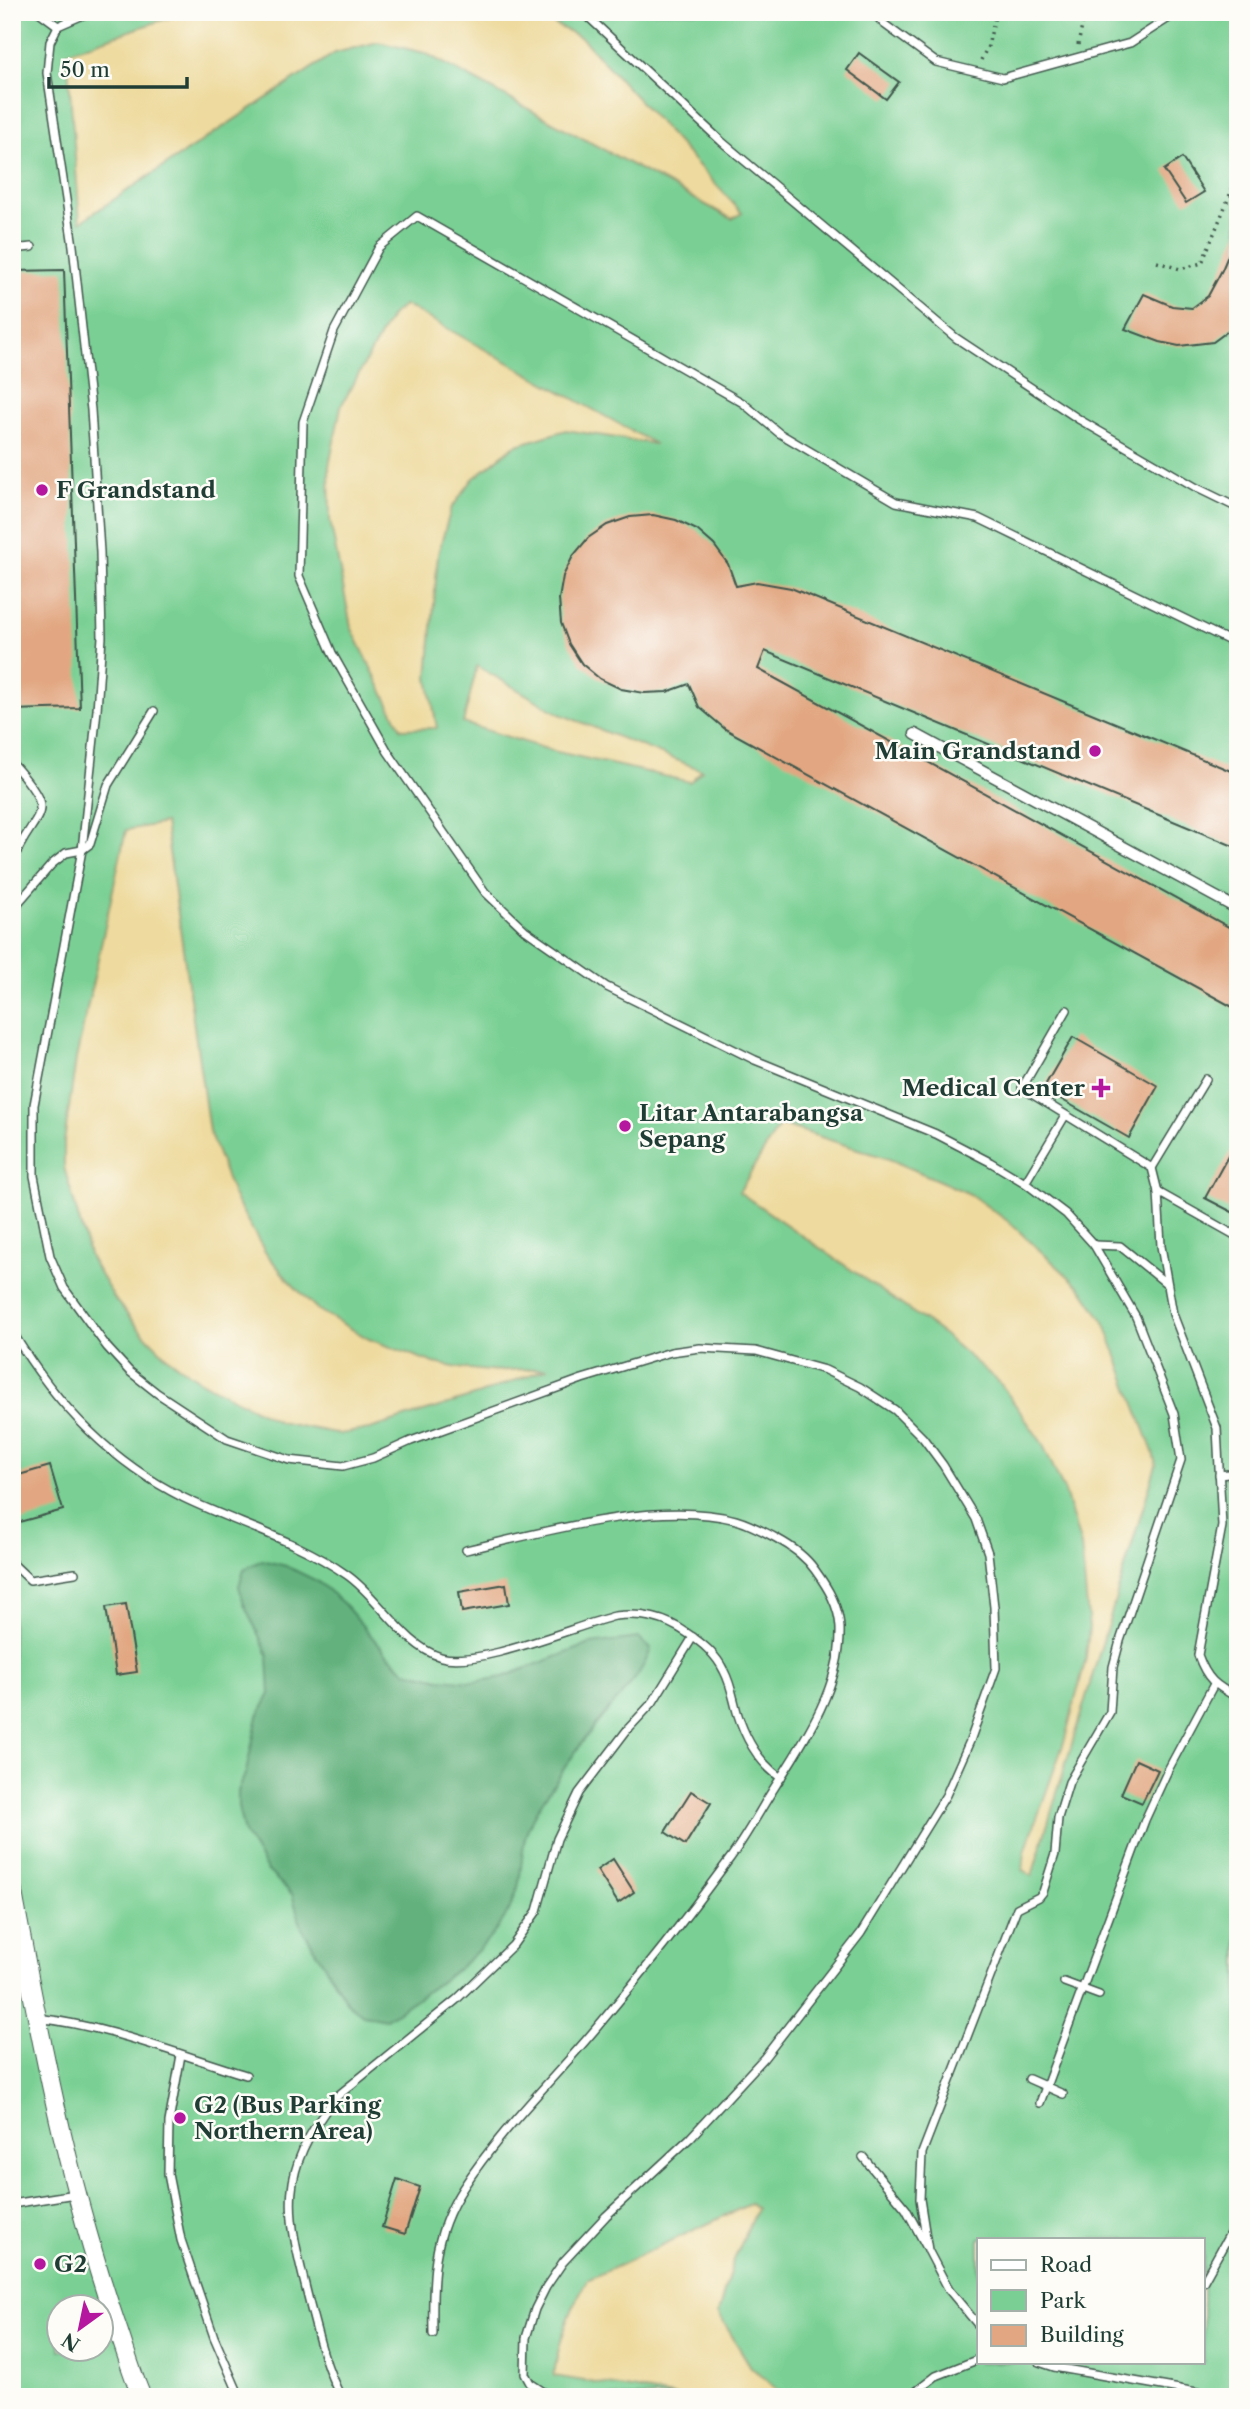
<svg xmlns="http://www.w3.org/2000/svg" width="1250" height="2409" viewBox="0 0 1250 2409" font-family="'Libre Caslon Text',serif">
  <rect width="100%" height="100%" fill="#fdfcf7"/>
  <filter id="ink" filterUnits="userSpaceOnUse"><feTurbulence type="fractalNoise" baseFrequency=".0143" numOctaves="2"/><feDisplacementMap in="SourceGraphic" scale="14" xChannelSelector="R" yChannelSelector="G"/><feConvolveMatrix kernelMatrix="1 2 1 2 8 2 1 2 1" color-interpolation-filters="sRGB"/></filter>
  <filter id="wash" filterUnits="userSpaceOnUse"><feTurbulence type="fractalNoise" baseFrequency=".00686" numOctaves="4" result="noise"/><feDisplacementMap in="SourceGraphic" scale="28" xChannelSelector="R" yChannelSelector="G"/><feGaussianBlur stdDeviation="1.57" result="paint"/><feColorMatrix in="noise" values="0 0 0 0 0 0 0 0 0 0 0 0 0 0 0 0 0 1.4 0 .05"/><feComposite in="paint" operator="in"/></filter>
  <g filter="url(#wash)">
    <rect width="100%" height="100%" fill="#f6e3cb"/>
    <path fill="#7ad094" stroke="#4c8664" stroke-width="2" fill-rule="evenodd" d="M12 12H1238V2397H12ZM979 2239H1203V2362H979ZM60 2308H102V2350H60Z"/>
    <path fill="#63b27e" stroke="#417859" stroke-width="2" d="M262 1560 286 1566 317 1581 344 1604 385 1652 406 1671 440 1679 474 1682 503 1677 590 1644 639 1638 651 1649C641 1676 627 1688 609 1709 590 1731 573 1754 558 1778 546 1796 530 1817 525 1838 521 1856 522 1874 517 1891 498 1950 434 1986 386 2019L363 2015 347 2003 302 1928 292 1894 267 1870 244 1833 238 1807V1791L246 1772 258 1716 270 1694 268 1655 244 1604 239 1586 244 1569Z"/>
    <g fill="#eeda9e" stroke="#868c69" stroke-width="2">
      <polygon points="186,12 530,12 582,38 742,213 732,219 425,53 378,42 335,53 80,222 67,52"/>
      <polygon points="405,305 655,444 566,430 514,446 473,479 451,509 438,554 428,678 437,728 401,729 351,627 330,520 329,466 341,406 391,316"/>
      <polygon points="477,666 560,714 702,770 690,782 553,751 463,723"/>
      <polygon points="165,823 209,1131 234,1197 265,1252 289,1281 317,1309 369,1339 434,1363 459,1368 489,1371 548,1368 480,1394 370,1429 340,1434 279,1422 202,1382 169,1359 141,1331 116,1301 90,1258 64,1167 64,1142 76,1059 126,830"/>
      <polygon points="780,1124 889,1159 970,1194 1009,1222 1081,1288 1104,1322 1153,1452 1156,1465 1032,1876 1023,1870 1025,1852 1065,1739 1086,1658 1089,1628 1081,1546 1065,1492 1042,1443 1000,1383 938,1330 739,1192"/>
      <path d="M750 2204 757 2209 733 2262 718 2313 751 2367 783 2395 781 2397H679L554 2376C558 2341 570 2310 587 2280Z"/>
    </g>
    <g id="blocks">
      <g fill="#e2a782">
        <polygon points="859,53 899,82 886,99 847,70"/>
        <polygon points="1182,158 1204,192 1186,203 1164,170"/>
        <polygon points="1238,232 1238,320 1232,328 1213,342 1179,346 1160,342 1125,329 1144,294 1172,306 1192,308 1208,296 1222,270"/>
        <polygon points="64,270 80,708 12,710 12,271"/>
        <polygon points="653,515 676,520 697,530 714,545 728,564 736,586 757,582 791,588 1238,774 1238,848 765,651 758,669 1238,932 1238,1010 725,729 699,707 689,684 667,692 644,693 621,689 600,679 582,664 569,644 561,623 559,599 563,576 573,556 588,538 607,525 630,517"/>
        <polygon points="1073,1037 1158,1086 1129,1138 1043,1089"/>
        <polygon points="1238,1138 1238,1215 1205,1198"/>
        <polygon points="50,1466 63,1510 12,1524 12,1477"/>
        <polygon points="506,1584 509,1604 462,1612 459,1592"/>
        <polygon points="126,1604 137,1672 116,1675 106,1607"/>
        <polygon points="1136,1760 1158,1770 1142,1803 1121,1794"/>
        <polygon points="691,1791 711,1803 685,1845 665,1832"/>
        <polygon points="613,1859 634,1892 618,1903 597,1870"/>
        <polygon points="397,2179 420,2187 405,2234 382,2227"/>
      </g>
    </g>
  </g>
  <g filter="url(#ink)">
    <use href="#blocks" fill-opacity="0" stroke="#3f564b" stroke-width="2"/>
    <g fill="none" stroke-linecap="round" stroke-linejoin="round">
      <defs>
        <g id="service">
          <polyline points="39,12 58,26"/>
          <polyline points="90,12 58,26 50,42 47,73 73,246 91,410 100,552 102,637 97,710 82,850 34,1105 34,1176 50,1256 64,1288 107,1347 129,1371 157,1393 227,1439 289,1460 343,1466 373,1458 411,1441 582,1379 671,1352 700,1348 756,1351 825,1370 860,1387 895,1410 923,1438 943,1465 976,1519 988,1553 994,1607 996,1668 970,1741 946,1795 861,1933 764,2058 690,2138 606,2216 563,2262 546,2287 535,2309 526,2338 525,2374 530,2383 551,2397"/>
          <polyline points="583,12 721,141 956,338 1080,420 1197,488 1238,508"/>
          <polyline points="873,12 884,24 936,62 1003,78 1130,43 1178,12"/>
          <polyline points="12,249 32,247"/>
          <path d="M12 763C63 819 33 808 12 863"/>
          <polyline points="12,910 52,864 66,853 82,850 90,844 108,785 154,711"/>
          <path d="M1067 1010 1022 1088 1152 1168 1158 1192 1161 1246 1173 1314 1217 1428 1222 1526 1198 1655C1207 1680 1215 1685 1238 1698"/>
          <polyline points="1152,1168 1206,1079"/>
          <polyline points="1025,1183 1065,1116"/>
          <polyline points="1158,1192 1238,1237"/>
          <polyline points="1094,1245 1120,1246 1167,1284"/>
          <path d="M12 1331C54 1402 109 1461 184 1498 238 1524 297 1540 347 1575 379 1597 404 1646 441 1657 478 1668 575 1626 615 1616 642 1613 664 1617 687 1633 702 1643 716 1654 724 1671 731 1684 733 1698 737 1712 745 1738 758 1762 781 1778"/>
          <polyline points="1219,1475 1238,1473"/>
          <polyline points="12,1563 30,1580 75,1573"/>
          <polyline points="1064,1982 1099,1995"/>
          <path d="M37 2018C109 2026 177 2054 246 2075"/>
          <polyline points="181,2055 169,2122 168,2174 181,2240 214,2337 240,2397"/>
          <polyline points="1029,2079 1063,2094"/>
          <polyline points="1040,2103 1145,1820 1168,1770 1214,1684"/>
          <polyline points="863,2157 906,2209 926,2246"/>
          <polyline points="12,2204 75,2194"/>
          <polyline points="1203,2282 1238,2219"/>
          <polyline points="979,2326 949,2290 928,2250 920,2199 922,2153 1017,1908 1039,1897 1043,1892 1055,1854 1058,1818 1069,1782 1110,1712 1113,1667 1120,1641 1181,1460 1174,1414 1136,1317 1094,1245 1066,1214 1025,1183 990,1162 936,1134 755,1060 607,987 525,930 485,892 388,752 332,653 299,576 303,422 334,331 379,247 417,216 743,403 779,433 896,502 978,518 1238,645"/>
          <path d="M433 2334C432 2279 432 2236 463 2188 501 2129 554 2079 598 2026 643 1973 687 1917 728 1861 746 1837 760 1810 776 1785 805 1740 842 1684 840 1628 839 1606 828 1588 815 1570 806 1557 791 1546 776 1538 763 1531 750 1524 736 1520 657 1499 544 1532 466 1550"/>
          <polyline points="1039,2362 1054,2367 1225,2397"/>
          <path d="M341 2397C326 2369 318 2336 310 2305 288 2216 274 2177 335 2098L456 2000 513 1945 537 1911 557 1839 579 1793 627 1730 653 1702 693 1637"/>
          <polyline points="909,2397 936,2376 979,2359"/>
        </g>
        <polyline id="pedestrian" points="915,734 1238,909"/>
        <path id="tertiary" d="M12 1887C39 2033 67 2180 115 2321 124 2346 131 2372 142 2397"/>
      </defs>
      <use href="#service" stroke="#3f564b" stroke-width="10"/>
      <use href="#pedestrian" stroke="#3f564b" stroke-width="13"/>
      <use href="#tertiary" stroke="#3f564b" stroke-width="20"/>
      <g stroke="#3f564b" stroke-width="3.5" stroke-dasharray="2 5" stroke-linecap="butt">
        <polyline points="1078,45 1085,12"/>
        <polyline points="981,60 988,46 996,12"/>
        <polyline points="1157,262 1180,269 1202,263 1238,175"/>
      </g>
      <use href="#service" stroke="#fff" stroke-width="7"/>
      <use href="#pedestrian" stroke="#fff" stroke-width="10"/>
      <use href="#tertiary" stroke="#fff" stroke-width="18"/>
    </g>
  </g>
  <g fill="#b5179e" stroke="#fdfcf7" stroke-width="2.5">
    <circle cx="42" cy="490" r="7"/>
    <circle cx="1095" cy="751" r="7"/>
    <path d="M1097.5 1077.5h7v7h7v7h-7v7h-7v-7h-7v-7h7z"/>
    <circle cx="625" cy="1126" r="7"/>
    <circle cx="180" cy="2118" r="7"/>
    <circle cx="40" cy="2264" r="7"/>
  </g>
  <g text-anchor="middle" stroke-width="5" stroke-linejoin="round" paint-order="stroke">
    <g font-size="23" font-weight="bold" fill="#1f3d34" stroke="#fdfcf7" text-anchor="start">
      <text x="56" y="498">F Grandstand</text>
      <text x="1081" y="759" text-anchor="end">Main Grandstand</text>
      <text x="1085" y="1096" text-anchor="end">Medical Center</text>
      <text x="639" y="1121">Litar Antarabangsa<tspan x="639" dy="26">Sepang</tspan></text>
      <text x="194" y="2113">G2 (Bus Parking<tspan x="194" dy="26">Northern Area)</tspan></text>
      <text x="54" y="2272">G2</text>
    </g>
  </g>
  <rect width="1250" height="2409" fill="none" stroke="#fdfcf7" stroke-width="42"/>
  <rect x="977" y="2238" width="228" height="126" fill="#fdfcf7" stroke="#a4b0a9" stroke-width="2"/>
  <rect x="991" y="2260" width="35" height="10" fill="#ffffff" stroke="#a4b0a9" stroke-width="2"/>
  <text x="1040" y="2272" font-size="21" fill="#1f3d34">Road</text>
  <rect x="991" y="2290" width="35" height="21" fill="#7ad094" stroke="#a4b0a9" stroke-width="2"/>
  <text x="1040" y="2308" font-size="21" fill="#1f3d34">Park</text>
  <rect x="991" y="2325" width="35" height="21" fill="#e2a782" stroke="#a4b0a9" stroke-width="2"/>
  <text x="1040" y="2342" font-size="21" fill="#1f3d34">Building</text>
  <g transform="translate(80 2328) rotate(213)"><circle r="33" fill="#fdfcf7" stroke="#a4b0a9" stroke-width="2"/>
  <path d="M0-5L12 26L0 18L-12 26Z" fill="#b5179e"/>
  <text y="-10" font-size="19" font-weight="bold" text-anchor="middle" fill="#1f3d34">N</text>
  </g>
  <path d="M49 77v10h138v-10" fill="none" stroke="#1f3d34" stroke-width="3.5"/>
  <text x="60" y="77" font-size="21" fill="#1f3d34" stroke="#fdfcf7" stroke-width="5" paint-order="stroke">50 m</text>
</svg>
